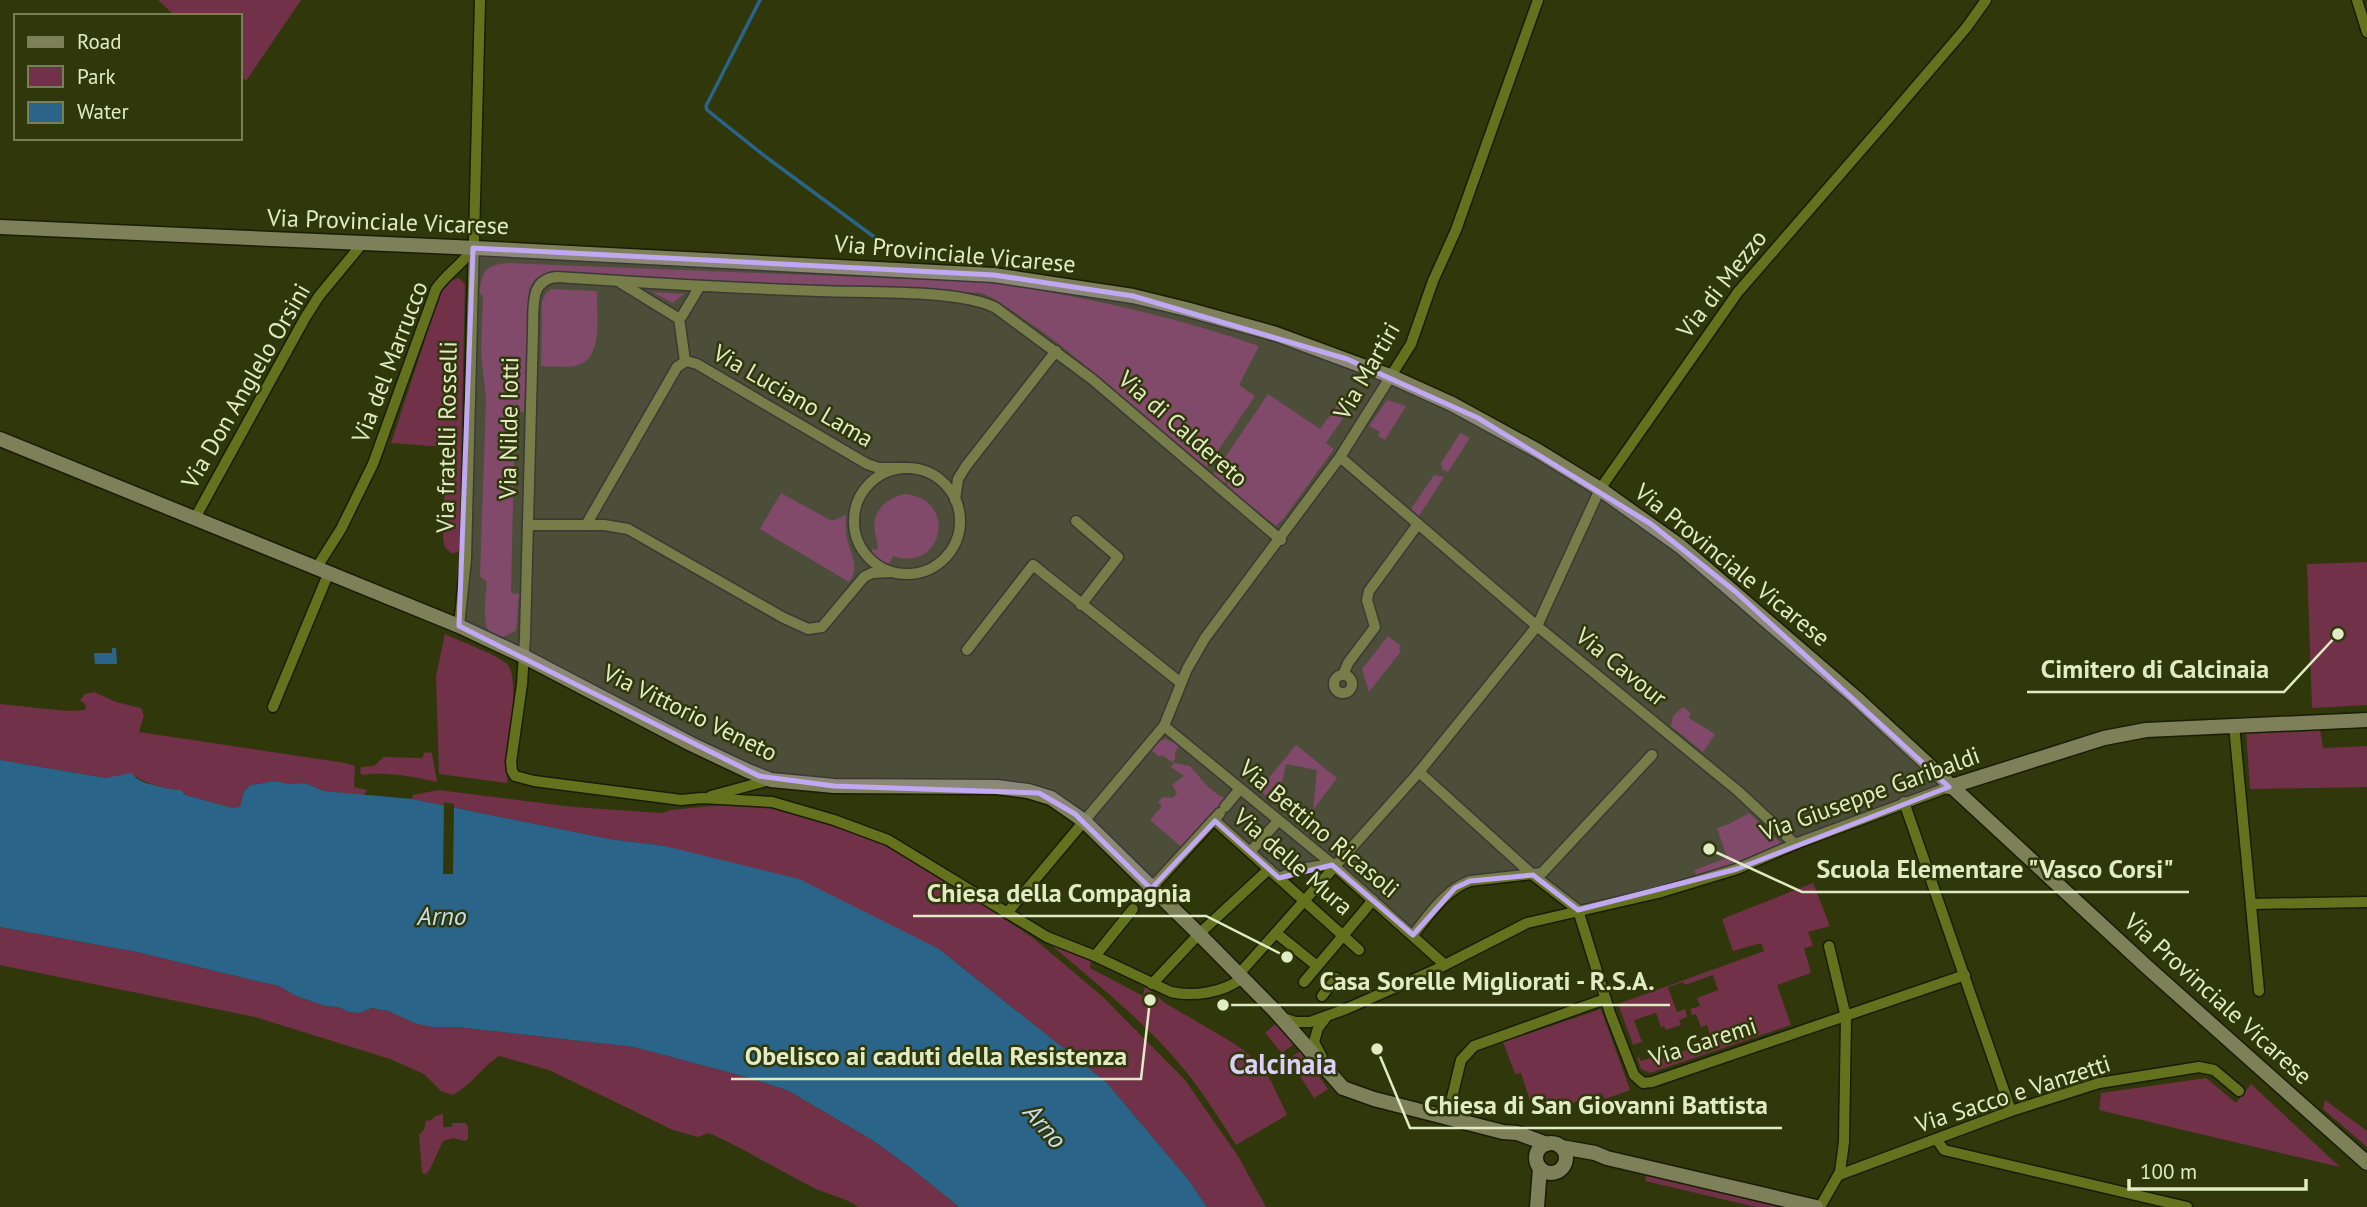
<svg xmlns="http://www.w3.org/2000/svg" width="2367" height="1207" viewBox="0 0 2367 1207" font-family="'PT Sans',sans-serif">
  <rect width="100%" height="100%" fill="#2f370b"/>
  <g fill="#713148">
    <polygon points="158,0 301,0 246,81 240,75 240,16 175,16"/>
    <path d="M508 263 985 282C1078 295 1170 315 1259 346L1239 385 1255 396 1207 467C1147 424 1096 370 1036 327 1018 315 1002 302 982 293L546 273 535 279 529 289 524 412H515L511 593 519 594 516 630C477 657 485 602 487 582L480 576 486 399 481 352 483 296 479 293C483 271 484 265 508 263Z"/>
    <polygon points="459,278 465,284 459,551 452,554 445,547 443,540 446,447 391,443 441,291 447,282"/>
    <path d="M551 289 597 291C596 311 604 354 581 364 571 369 552 366 541 366L542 302 546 293Z"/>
    <polygon points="652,292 684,294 673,303"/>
    <polygon points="1268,394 1320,429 1339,403 1355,414 1352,417 1347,414 1344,417 1326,443 1334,449 1284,518 1276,526 1226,486 1235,471 1224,484 1213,475"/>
    <polygon points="1387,400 1406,406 1385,440 1378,436 1380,432 1369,426"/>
    <polygon points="1460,433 1470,438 1448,472 1443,470 1441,463"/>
    <polygon points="1434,475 1444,477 1419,516 1411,509"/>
    <path d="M781 493 832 521 846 515C846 522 845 531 847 538 850 555 861 566 849 582L760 529Z"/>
    <path d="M905 494C959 499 943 573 893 556L890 563 881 564 872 557V549L877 550C878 542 876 540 875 532 871 512 886 498 905 494Z"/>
    <polygon points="2367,562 2367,705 2312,708 2307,564"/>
    <path d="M445 634C459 641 499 655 508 665 520 678 508 762 507 783L439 774 436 676Z"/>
    <polygon points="1388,636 1401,646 1399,649 1401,651 1369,692 1362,669"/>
    <path d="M94 692 116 702 141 708 144 715 139 732 345 763 355 766 354 787 367 790 364 795 324 791 305 783 289 784 275 781 251 785 244 791 240 808H233L185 795 181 790C174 791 143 783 137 777L106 778 0 760V704L67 711 85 710 86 705 80 700 85 694Z"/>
    <polygon points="1683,707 1691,713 1689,718 1715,734 1703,752 1671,726 1673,716"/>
    <polygon points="2320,729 2323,748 2367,746 2367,787 2250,789 2246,731"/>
    <polygon points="1165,739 1180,745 1175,753 1175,760 1172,762 1162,755 1160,757 1151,750 1157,742"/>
    <polygon points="1296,745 1337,778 1313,810 1317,770 1286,764 1277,805 1259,790"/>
    <path d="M425 752 432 753 437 782C417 777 384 771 363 775L360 773 361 767 374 766 384 757 422 758Z"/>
    <path d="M1174 763 1190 766C1201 778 1211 794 1228 799L1209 815V821L1185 850 1150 820 1162 806 1158 803 1162 797 1173 798 1177 793 1172 785 1184 776 1171 767Z"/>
    <polygon points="438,790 573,807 662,813 671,810 731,804 775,808 835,825 886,846 966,893 1033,938 1102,996 1185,1080 1238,1156 1266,1207 1207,1207 1187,1178 1106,1082 939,949 665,846 609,839 412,799 413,795"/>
    <polygon points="1749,813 1781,843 1725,867 1697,876 1694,870 1727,858 1717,828 1729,824"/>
    <polygon points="1813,883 1830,926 1808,932 1813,946 1804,948 1811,973 1777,985 1791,1025 1650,1073 1641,1069 1637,1058 1639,1057 1641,1061 1656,1056 1658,1060 1712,1041 1707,1025 1701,1027 1696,1014 1692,1015 1690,1009 1700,1006 1697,998 1718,990 1713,975 1685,985 1683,982 1668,987 1677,1012 1685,1009 1687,1017 1679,1020 1681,1025 1666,1030 1664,1026 1661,1027 1656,1013 1634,1020 1642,1042 1633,1045 1618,1004 1764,951 1761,943 1733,951 1722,919"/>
    <path d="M0 927 137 952 252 980 279 986 296 996 325 1006 338 1007 349 1012 360 1013 372 1008 388 1011 417 1024 433 1027H458L634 1047 750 1078 789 1091 872 1140 911 1168 959 1207H858C845 1197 827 1195 812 1187 778 1170 745 1149 709 1133L698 1137 673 1130 549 1070 499 1056C481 1068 472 1085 452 1095L441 1091 424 1074 390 1059 255 1017 0 965Z"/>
    <path d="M1050 944 1091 961 1090 968 1143 996 1145 986 1165 1003 1235 1044 1258 1062 1271 1081 1287 1115 1236 1145C1216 1113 1195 1080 1170 1053 1133 1012 1091 979 1050 944Z"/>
    <polygon points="1601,1009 1630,1090 1605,1099 1601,1093 1539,1115 1533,1110 1521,1073 1515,1074 1503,1042"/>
    <polygon points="1275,1024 1294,1044 1282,1053 1265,1033"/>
    <polygon points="1300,1051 1328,1089 1314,1098 1289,1059"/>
    <polygon points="2206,1078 2236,1103 2251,1084 2340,1167 2099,1110 2101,1093"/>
    <polygon points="2325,1100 2367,1131 2367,1147 2323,1109"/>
    <polygon points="443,1114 443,1127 452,1127 452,1123 466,1123 468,1127 468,1139 465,1141 453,1138 443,1141 430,1169 426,1174 422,1173 419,1135 424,1130 426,1120 430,1121 435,1116"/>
    <polygon points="1647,1173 1788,1207 1756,1207 1645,1181"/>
  </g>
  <g fill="#2a6589">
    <polygon points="112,648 116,648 117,664 95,664 94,653 112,653"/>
    <path d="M0 760 106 778 131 773C134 776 137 779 141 781 146 784 176 791 181 790L185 795 233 808 240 807 244 791 251 785 275 781 289 784 305 783 324 791 412 799 609 839 665 846 799 879 939 949 1106 1082 1187 1178 1207 1207H959L911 1168 872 1140 789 1091 750 1078 634 1047 458 1027H433L417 1024 388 1011 372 1008 360 1013 349 1012 338 1007 325 1006 296 996 279 986 252 980 137 952 0 927Z"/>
  </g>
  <polygon fill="#2f370b" points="444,802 454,804 453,874 443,874"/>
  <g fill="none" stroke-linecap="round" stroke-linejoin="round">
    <polyline stroke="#2a6589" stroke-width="3.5" points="760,0 706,106 707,110 766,157 881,242"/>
    <defs>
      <g id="street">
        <polyline points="2357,0 2367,32"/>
        <polyline points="621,283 678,318 682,316 700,286"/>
        <polyline points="679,318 685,361"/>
        <polyline points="1340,457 1537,626 1738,791 1795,844"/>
        <circle cx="907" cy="521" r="53"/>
        <polyline points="955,500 958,479 966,466 1056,351"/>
        <polyline points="195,518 305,318 319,296 362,244"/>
        <polyline points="1076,521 1118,557 1081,605"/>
        <polyline points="528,525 604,525 628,529 782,617 808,629 822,627 864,577 872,573 891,572"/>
        <polyline points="586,525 677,367 686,361 697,364 867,464 879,468 905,468"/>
        <path d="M317 567 341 529 373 464 436 289C446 274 463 264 473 248"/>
        <polyline points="459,626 466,559 480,0"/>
        <polyline points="967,650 1033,565 1181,683"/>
        <polyline points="1343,675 1348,663 1375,627 1367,600 1369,591 1418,524"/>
        <circle cx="1343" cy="684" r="9"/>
        <polyline points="273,707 329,572"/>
        <polyline points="2234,725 2259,991"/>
        <polyline points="1164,726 1332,864 1445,965"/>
        <polyline points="1419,772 1533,875 1578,910 1610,1013 1634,1075 1643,1083 1652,1082 1965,975"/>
        <polyline points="711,796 770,780"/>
        <polyline points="1904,802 2011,1111"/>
        <polyline points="1225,807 1239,790"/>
        <polyline points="1215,821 1359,950"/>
        <polyline points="1250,852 1278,821"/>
        <polyline points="1279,878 1299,869 1332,864"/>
        <polyline points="1144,896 1220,813"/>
        <polyline points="2251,904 2367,902"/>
        <polyline points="1007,913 1164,726 1187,669 1205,638 1340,457 1411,344 1433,281 1456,230 1538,0"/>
        <polyline points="1276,933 1317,966"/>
        <path d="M1413 935C1429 915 1445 890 1470 881L1542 873 1652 755"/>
        <polyline points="1095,956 1133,909"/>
        <polyline points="1239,974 1419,772 1537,626 1600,489 1738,292 1889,118 1966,28 1986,0"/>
        <path d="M1242 978C1223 993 1193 997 1171 992L1095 956 1047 937 888 840 834 820 772 802 702 798 681 800 534 781 515 776 512 771 511 762 522 684 525 637 533 330C534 308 529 279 557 277 645 283 733 288 820 291 864 293 960 289 996 308L1092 379 1281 540"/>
        <polyline points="1304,982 1373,900"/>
        <polyline points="1152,984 1199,934 1269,869"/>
        <polyline points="1322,996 1336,978"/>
        <polyline points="1281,1017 1295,1022 1310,1022 1346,1009 1437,969 1527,923 1658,893 1737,869 1795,844 1949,787"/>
        <polyline points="1322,1057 1314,1042 1318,1028 1327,1016"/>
        <polyline points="1447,1118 1461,1060 1474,1046 1605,999"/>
        <polyline points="1937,1140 1944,1150 2187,1207"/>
        <polyline points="1839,1175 2011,1111 2099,1083 2199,1067 2214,1070 2239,1091"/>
        <polyline points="1820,1207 1840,1172 1844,1142 1846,1017 1829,946"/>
      </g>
      <g id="secondary">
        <polyline points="0,227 455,247 994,275 1133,296 1186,309 1276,334 1390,376 1452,404 1538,451 1600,489 1680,546 1855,697 2147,967 2367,1163"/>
        <polyline points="0,439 459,626 523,656 691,744 748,771 771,780 834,786 997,787 1028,791 1051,798 1084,821 1199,934 1276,1012 1343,1088 1374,1099 1503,1132 1517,1133 1547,1144"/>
        <polyline points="1949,787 2104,738 2146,730 2367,720"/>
        <circle cx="1551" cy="1158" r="15"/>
        <polyline points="1561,1147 1595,1153 1607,1158 1816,1207"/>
        <polyline points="1537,1207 1540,1168"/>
      </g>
    </defs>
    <use href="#street" stroke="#181d04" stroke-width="13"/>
    <use href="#secondary" stroke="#181d04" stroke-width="17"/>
    <use href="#street" stroke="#64721e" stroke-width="10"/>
    <use href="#secondary" stroke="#7d8059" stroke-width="14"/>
  </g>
  <path fill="#c1a8f3" fill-opacity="0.2" stroke="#c1a8f3" stroke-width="5" stroke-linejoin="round" d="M473 248 994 275 1133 296 1347 359 1478 418 1651 524 1736 592 1949 787 1737 869 1578 910 1533 875 1470 881 1455 888 1413 935 1332 865 1279 878 1215 821 1151 889 1075 814 1039 793 834 786 759 776 459 626Z"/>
  <g text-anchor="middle" stroke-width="5" stroke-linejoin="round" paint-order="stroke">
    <g font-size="24" fill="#e2ecc4" stroke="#2f370b">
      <text transform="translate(388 222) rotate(2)" y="8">Via Provinciale Vicarese</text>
      <text transform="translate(955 254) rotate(5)" y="8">Via Provinciale Vicarese</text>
      <text transform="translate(1722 284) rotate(-52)" y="8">Via di Mezzo</text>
      <text transform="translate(390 362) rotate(-69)" y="8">Via del Marrucco</text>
      <text transform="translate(1367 371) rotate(-60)" y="8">Via Martiri</text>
      <text transform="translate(246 386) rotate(-60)" y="8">Via Don Anglelo Orsini</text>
      <text transform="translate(793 396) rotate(30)" y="8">Via Luciano Lama</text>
      <text transform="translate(509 428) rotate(-89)" y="8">Via Nilde Iotti</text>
      <text transform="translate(1183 429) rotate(41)" y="8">Via di Caldereto</text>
      <text transform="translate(447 437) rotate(-89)" y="8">Via fratelli Rosselli</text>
      <text transform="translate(1732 565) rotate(39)" y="8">Via Provinciale Vicarese</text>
      <text transform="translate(1621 667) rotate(39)" y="8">Via Cavour</text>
      <text transform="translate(690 713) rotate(26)" y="8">Via Vittorio Veneto</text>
      <text transform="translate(1870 794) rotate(-20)" y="8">Via Giuseppe Garibaldi</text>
      <text transform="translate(1319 829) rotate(40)" y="8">Via Bettino Ricasoli</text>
      <text transform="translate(1293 862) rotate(41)" y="8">Via delle Mura</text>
      <text transform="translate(2218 999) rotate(42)" y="8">Via Provinciale Vicarese</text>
      <text transform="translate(1703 1042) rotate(-18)" y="8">Via Garemi</text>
      <text transform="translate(2013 1094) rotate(-18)" y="8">Via Sacco e Vanzetti</text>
    </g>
    <g font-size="26" font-style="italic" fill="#c6deef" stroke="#2f370b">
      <text x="442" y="925">Arno</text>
      <text transform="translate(1045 1126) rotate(49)" y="9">Arno</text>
    </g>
    <g font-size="28" font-weight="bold" fill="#dcd0fa" stroke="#2f370b">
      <text x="1283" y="1074">Calcinaia</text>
    </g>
  </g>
  <path fill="none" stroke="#e2ecc4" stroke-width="2.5" d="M2338 634L2284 692H2027M1709 849L1802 892H2189M1287 957L1206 916H913M1223 1005L1304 1005H1670M1150 1000L1141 1079H731M1377 1049L1410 1128H1782"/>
  <g fill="#e2ecc4" stroke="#2f370b" stroke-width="2.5">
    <circle cx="2338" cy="634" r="7"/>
    <circle cx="1709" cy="849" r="7"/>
    <circle cx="1287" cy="957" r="7"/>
    <circle cx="1223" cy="1005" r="7"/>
    <circle cx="1150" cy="1000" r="7"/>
    <circle cx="1377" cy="1049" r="7"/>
  </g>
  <g font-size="26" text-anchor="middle" font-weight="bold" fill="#e2ecc4" stroke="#2f370b" stroke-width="5" stroke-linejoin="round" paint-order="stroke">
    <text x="2155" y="678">Cimitero di Calcinaia</text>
    <text x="1995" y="878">Scuola Elementare "Vasco Corsi"</text>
    <text x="1059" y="902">Chiesa della Compagnia</text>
    <text x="1487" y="990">Casa Sorelle Migliorati - R.S.A.</text>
    <text x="936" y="1065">Obelisco ai caduti della Resistenza</text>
    <text x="1596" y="1114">Chiesa di San Giovanni Battista</text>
  </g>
  <rect x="14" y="14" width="228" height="126" fill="#2f370b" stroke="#777f55" stroke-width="2"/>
  <rect x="28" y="37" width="35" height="10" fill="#7d8059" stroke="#777f55" stroke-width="2"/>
  <text x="77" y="49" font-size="21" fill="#e2ecc4">Road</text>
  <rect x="28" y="66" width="35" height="21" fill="#713148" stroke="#777f55" stroke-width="2"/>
  <text x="77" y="84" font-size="21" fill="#e2ecc4">Park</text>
  <rect x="28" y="102" width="35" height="21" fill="#2a6589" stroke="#777f55" stroke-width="2"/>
  <text x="77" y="119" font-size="21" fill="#e2ecc4">Water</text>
  <path d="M2129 1179v10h177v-10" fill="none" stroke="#e2ecc4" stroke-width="3.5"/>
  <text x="2140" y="1179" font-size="21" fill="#e2ecc4" stroke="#2f370b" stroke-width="5" paint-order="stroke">100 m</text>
</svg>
